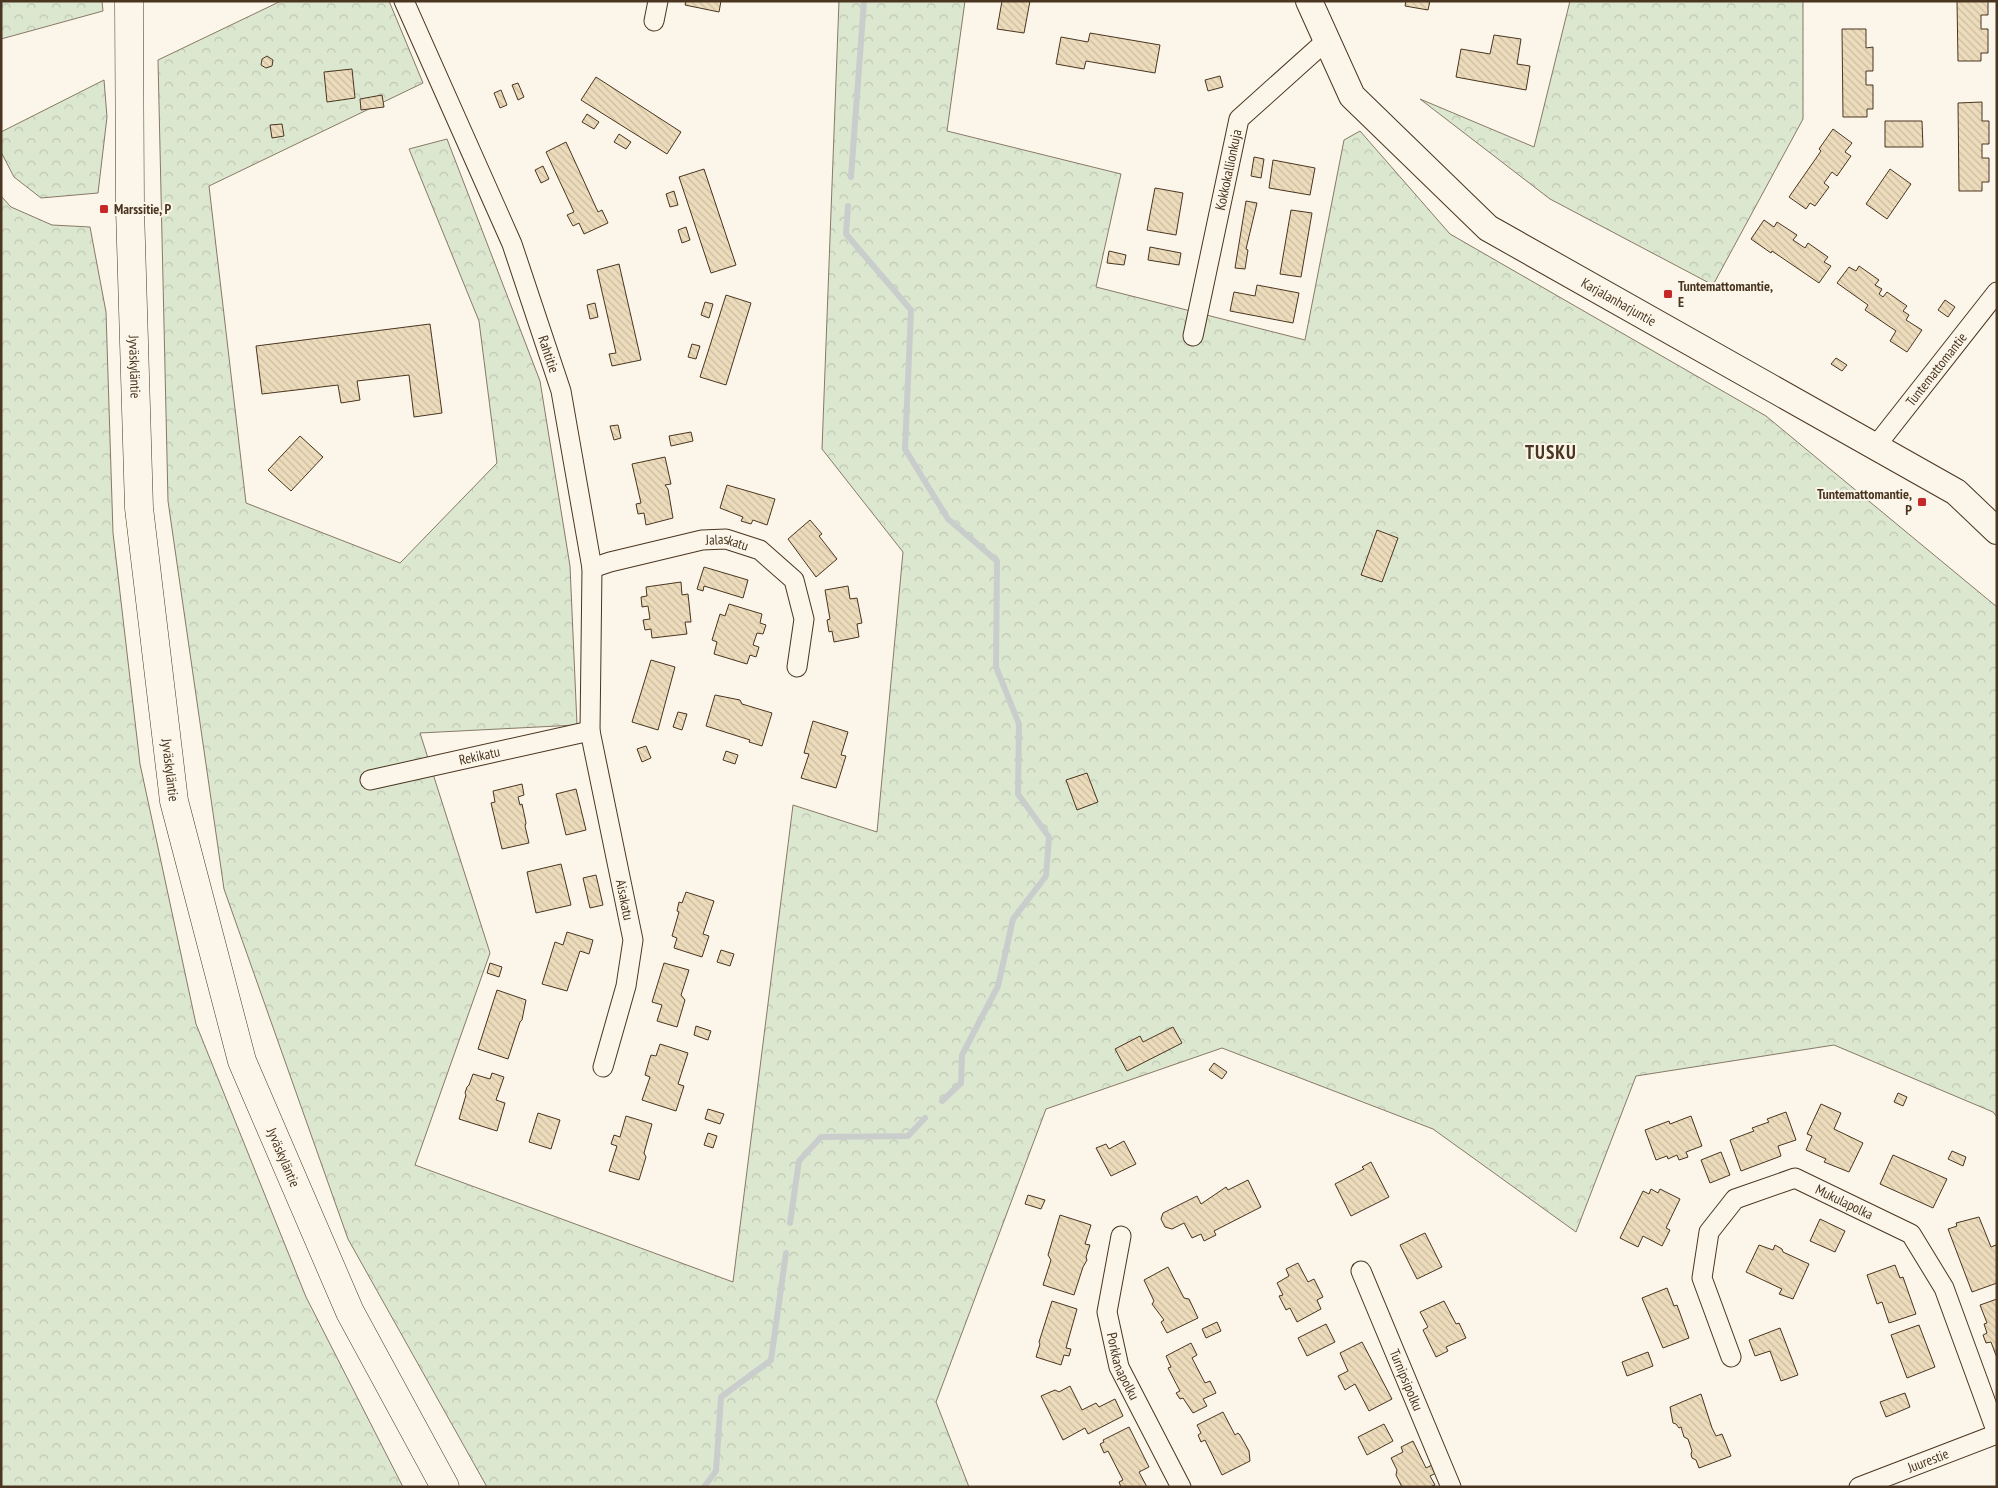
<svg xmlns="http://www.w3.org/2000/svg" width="1998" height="1488" viewBox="0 0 1998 1488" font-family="'PT Sans Narrow',sans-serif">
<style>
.forest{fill:url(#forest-crowns);stroke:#887966}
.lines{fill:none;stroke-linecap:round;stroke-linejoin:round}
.stream{stroke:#c9cecd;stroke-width:6}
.building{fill:url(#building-back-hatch);stroke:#4a3520}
.street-casing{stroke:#4a3520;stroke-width:21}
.secondary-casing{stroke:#4a3520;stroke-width:28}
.highway-casing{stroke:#4a3520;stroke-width:29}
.street{stroke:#fbf6e9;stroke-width:19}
.secondary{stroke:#fbf6e9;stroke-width:26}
.highway{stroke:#fbf6e9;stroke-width:28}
.poi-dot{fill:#c62828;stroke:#fbf6e9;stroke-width:2}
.labels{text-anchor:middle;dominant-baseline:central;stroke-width:4;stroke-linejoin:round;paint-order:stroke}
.street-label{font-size:14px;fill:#4a3520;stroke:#fbf6e9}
.poi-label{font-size:14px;font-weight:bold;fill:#4a3520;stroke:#fbf6e9;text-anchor:start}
.district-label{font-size:19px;font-weight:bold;letter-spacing:1px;fill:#4a3520;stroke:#fbf6e9}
</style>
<defs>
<pattern id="forest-crowns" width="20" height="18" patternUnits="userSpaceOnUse" patternTransform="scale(1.25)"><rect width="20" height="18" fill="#dce7d0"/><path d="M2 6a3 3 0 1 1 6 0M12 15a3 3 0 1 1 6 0" fill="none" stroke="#bec7b2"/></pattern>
<pattern id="building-back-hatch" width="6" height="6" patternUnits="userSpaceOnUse" patternTransform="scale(1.25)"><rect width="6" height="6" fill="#ecdcbc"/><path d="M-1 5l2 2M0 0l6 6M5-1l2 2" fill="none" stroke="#ccbda1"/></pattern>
</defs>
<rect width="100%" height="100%" fill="#fbf6e9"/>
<path class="forest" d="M1 1H102L103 11 1 39Z
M281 1H389L423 83 209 186 246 503 400 563 497 463 479 321 409 149 447 139 540 381 570 566 577 725 420 733 490 953 415 1165 733 1282 793 805 877 832 903 552 822 449 839 1H965L947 131 1121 174 1096 287 1305 340 1344 140 1360 131 1450 234 1766 416 1997 607V1117L1993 1112 1834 1045 1636 1076 1576 1232 1433 1129 1222 1048 1046 1109 936 1402 969 1487H487L348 1239 224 889 168 501 158 60Z
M1570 1H1803V119L1713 285 1550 199 1420 99 1534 147Z
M104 80 107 117 98 193 41 198 14 177 1 152V132Z
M1 196 11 207 52 225 90 227 106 312 113 533 140 764 196 1024 306 1297 403 1487H1Z"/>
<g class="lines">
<path class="stream" d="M851 177 864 1
M848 206 846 234 911 310 905 449 948 519 997 561 996 667 1019 724 1018 794 1049 837 1046 876 1013 919 998 986 962 1055 961 1083 942 1101
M790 1223 799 1161 821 1137 908 1136 925 1118
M704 1487 716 1471 721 1397 771 1360 786 1253"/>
</g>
<path class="building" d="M686 1H721L719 12 685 5Z
M1002 1H1030L1024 33 997 29Z
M1406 1H1430L1428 10 1405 6Z
M1957 1H1988V15H1981V29H1988V53H1981V61H1958Z
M1842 29H1866V48L1873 47V71H1866V85H1873V109H1867V117H1843Z
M1090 33 1160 45 1155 73 1086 61 1084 69 1056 64 1061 37 1088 42Z
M1494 35 1521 39 1517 64 1530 66 1526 90 1456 77 1461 49 1490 54Z
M267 56 273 60 272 66 266 68 261 65 262 59Z
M352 69 355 98 327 102 324 72Z
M1220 76 1223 87 1208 91 1205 80Z
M596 77 681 132 667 154 581 100Z
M518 83 524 97 518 100 512 85Z
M501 90 507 105 500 108 494 93Z
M382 95 384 107 361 110 360 99Z
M1982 102V121H1989V144H1982V158H1989V182H1982V191H1959L1958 103Z
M587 114 599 122 594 129 582 122Z
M1885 121H1922L1923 147H1885Z
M282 124 284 136 272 138 270 125Z
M1833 129 1852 143 1845 152 1851 156 1837 176 1832 172 1824 183 1829 187 1815 206 1810 203 1806 209 1789 197 1821 151 1819 149Z
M619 134 631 142 626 149 614 142Z
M566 142 598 212 602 210 608 223 584 234 579 223 573 226 567 215 574 212 546 152Z
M1254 157 1264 159 1261 178 1251 176Z
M1273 160 1315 168 1310 195 1269 188Z
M543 166 549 179 541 183 535 170Z
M704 169 736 265 711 273 679 177Z
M1890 169 1911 184 1887 219 1866 204Z
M1155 188 1183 193 1176 235 1147 230Z
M674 191 678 205 670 207 666 194Z
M1246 201 1257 203 1246 249 1248 250 1245 269 1235 268Z
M1291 210 1312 213 1301 277 1280 274Z
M1764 220 1774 227 1777 222 1797 235 1793 240 1805 248 1808 243 1828 257 1824 262 1831 266 1819 283 1772 251 1771 253 1751 239Z
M686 227 690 240 682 243 678 230Z
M1150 247 1181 253 1179 265 1148 260Z
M1109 251 1126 255 1124 265 1107 263Z
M619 264 641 360 612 366 609 354 616 353 597 270Z
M1859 266 1879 280 1875 285 1882 289 1879 294 1883 297 1887 292 1907 306 1903 311 1909 315 1906 320 1922 330 1907 352 1890 341 1896 331 1865 310 1868 305 1837 283 1849 267 1856 271Z
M1257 285 1299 293 1293 323 1230 311 1234 292 1255 296Z
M726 295 751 303 726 385 700 377Z
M1945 300 1955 307 1948 317 1938 310Z
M705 302 713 304 709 318 701 315Z
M595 303 598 317 590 319 587 305Z
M430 324 442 413 414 417 409 375 357 381 360 400 341 403 338 385 262 394 256 346Z
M692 344 700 346 696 359 688 357Z
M1836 358 1847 365 1842 371 1831 364Z
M618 425 621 438 614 440 610 426Z
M691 432 693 441 671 446 669 436Z
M300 436 323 457 291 491 268 470Z
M665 457 671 484 665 485 668 489 673 518 646 525 644 513 638 514 636 504 641 503 632 464Z
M727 485 775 499 767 525 753 520 751 524 741 521 743 517 720 508Z
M810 520 822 534 819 536 837 559 816 577 788 539Z
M1377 530 1398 538 1382 582 1361 575Z
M704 567 748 580 743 598 704 586 703 591 697 589Z
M681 582 682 595 688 594 691 622H685L687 634 652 638 651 629 645 630 643 620 650 619 648 606 642 607 641 597 647 596 646 587Z
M848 586 850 599 857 598 862 623 857 624 859 637 834 642 832 631 829 632 827 620 830 619 825 590Z
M729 604 762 614 760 623 766 625 763 634 757 633 753 645 759 647 756 657 750 655 747 664 714 654 717 642 712 640 720 614 725 616Z
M651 660 675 667 658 730 632 722Z
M715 695 740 700 742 704 772 713 762 746 749 742 750 740 706 726Z
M678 712 687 714 682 730 673 727Z
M813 721 848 732 841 755 846 756 836 788 801 778 809 754 804 753Z
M646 746 651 758 642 762 637 749Z
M726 751 738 755 735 764 723 760Z
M1087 773 1098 802 1077 810 1066 780Z
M522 784 524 795 518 797 520 805 522 804 525 818 526 823 525 826 529 843 502 849 491 803 495 802 493 791Z
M576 789 586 830 566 835 556 794Z
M561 864 571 905 536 913 527 872Z
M596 875 603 905 590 908 583 878Z
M686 892 714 901 703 934 709 936 702 957 674 948 677 938 672 936 679 912 677 911 679 902 682 903Z
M567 932 593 940 589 954 580 951 567 991 542 984 555 942 563 945Z
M721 950 734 954 730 966 717 962Z
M490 963 502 967 499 977 487 973Z
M664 963 689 970 681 995 685 1000 677 1027 657 1021 662 1005 652 1002Z
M497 990 526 1000 522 1020 520 1022 508 1059 478 1049Z
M696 1026 711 1031 708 1040 694 1035Z
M1173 1027 1182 1043 1127 1071 1115 1049 1140 1036 1143 1042Z
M660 1044 688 1053 678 1084 684 1086 676 1111 642 1100 650 1077 645 1075 649 1061 651 1055 656 1056Z
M1214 1063 1227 1072 1222 1079 1209 1070Z
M492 1073 504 1077 496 1100 505 1103 497 1131 459 1119 466 1095 465 1093 467 1087 469 1085 473 1074 490 1079Z
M1898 1093 1907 1097 1903 1106 1894 1102Z
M1821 1104 1841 1113 1834 1129 1863 1143 1849 1172 1824 1162 1826 1159 1806 1150 1812 1136 1807 1134Z
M708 1109 724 1114 720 1124 705 1119Z
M1786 1112 1796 1140 1778 1146 1781 1156 1741 1171 1730 1140 1754 1131 1752 1128 1769 1122 1767 1119Z
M538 1113 560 1120 551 1149 529 1142Z
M626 1116 652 1124 644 1153 646 1157 639 1180 609 1171 617 1146 611 1144 614 1135 620 1137Z
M1691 1116 1702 1146 1686 1152 1688 1157 1679 1160 1677 1155 1668 1159 1667 1156 1656 1160 1645 1130 1669 1121 1670 1124Z
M708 1133 717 1136 713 1148 704 1145Z
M1124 1141 1136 1164 1111 1176 1096 1148 1106 1144 1109 1149Z
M1952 1151 1966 1157 1963 1166 1948 1159Z
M1721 1152 1730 1175 1710 1183 1701 1160Z
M1893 1155 1947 1179 1933 1208 1880 1184Z
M1371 1162 1389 1197 1351 1216 1335 1184 1364 1169 1362 1167Z
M1248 1180 1261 1207 1214 1231 1216 1235 1204 1241 1201 1234 1192 1238 1184 1223 1172 1229 1165 1227 1161 1219 1163 1213 1197 1196 1201 1204 1226 1187 1228 1190Z
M1651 1189 1658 1193 1660 1189 1680 1199 1666 1228 1670 1230 1662 1246 1643 1236 1638 1247 1620 1238 1643 1191 1649 1194Z
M1028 1195 1045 1200 1041 1209 1025 1204Z
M1060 1215 1091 1225 1085 1244 1090 1245 1086 1257 1087 1260 1083 1267 1074 1295 1043 1285 1051 1260 1048 1255Z
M1979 1217 1991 1247 1996 1245 1997 1248V1283L1972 1292 1948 1229 1957 1226 1956 1223Z
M1820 1219 1845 1231 1835 1252 1810 1241Z
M1425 1233 1442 1267 1417 1279 1400 1245Z
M1759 1245 1773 1250 1775 1245 1782 1249 1783 1252 1809 1264 1793 1299 1779 1294 1782 1289 1746 1272Z
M1298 1263 1308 1282 1314 1279 1323 1297 1317 1300 1321 1309 1297 1322 1290 1308 1286 1310 1279 1296 1283 1295 1277 1283 1289 1276 1286 1269Z
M1895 1265 1900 1278 1903 1277 1916 1314 1889 1323 1882 1302 1877 1304 1867 1275Z
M1168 1267 1184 1298 1189 1299 1198 1318 1167 1333 1161 1322 1164 1320 1152 1304 1154 1301 1144 1280Z
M1667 1288 1674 1306 1677 1305 1689 1338 1663 1348 1642 1298Z
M1997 1299V1358L1991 1342 1986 1343 1983 1335 1987 1333 1984 1324 1987 1323 1980 1305Z
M1052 1301 1077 1309 1066 1348 1071 1349 1069 1356 1064 1355 1061 1365 1036 1357 1040 1344 1039 1342Z
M1444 1301 1456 1324 1459 1323 1466 1338 1446 1347 1448 1351 1436 1357 1423 1330 1428 1327 1420 1312Z
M1217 1322 1221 1331 1206 1338 1202 1329Z
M1326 1324 1335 1342 1307 1356 1298 1338Z
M1919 1325 1935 1367 1907 1378 1891 1335Z
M1780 1328 1798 1375 1781 1381 1770 1351 1755 1356 1749 1340Z
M1362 1342 1392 1399 1369 1411 1355 1384 1345 1390 1338 1376 1348 1371 1340 1353Z
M1191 1343 1197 1355 1192 1358 1205 1383 1210 1381 1216 1393 1203 1399 1207 1406 1193 1413 1183 1398 1180 1399 1176 1393 1180 1391 1168 1368 1171 1367 1166 1356Z
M1648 1352 1653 1366 1627 1376 1622 1362Z
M1070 1386 1082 1410 1096 1403 1099 1407 1115 1399 1123 1416 1088 1434 1085 1428 1063 1440 1041 1396 1055 1390 1059 1392Z
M1905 1393 1910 1407 1886 1417 1880 1402Z
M1701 1394 1712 1428 1716 1436 1722 1434 1731 1456 1699 1468 1696 1460 1692 1458 1691 1454 1692 1451 1688 1439 1684 1437 1681 1427 1679 1428 1676 1424 1673 1423 1670 1407Z
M1223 1412 1235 1435 1238 1433 1240 1435 1249 1451 1250 1461 1222 1475 1205 1440 1201 1442 1198 1435 1201 1433 1197 1425Z
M1384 1424 1393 1441 1367 1455 1358 1437Z
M1129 1427 1149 1467 1139 1472 1147 1487H1121L1119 1482 1123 1480 1108 1451 1104 1453 1100 1444 1104 1442 1103 1440Z
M1413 1441 1426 1468 1432 1465 1436 1473 1430 1476 1435 1485 1430 1487H1402L1396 1475 1397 1470 1391 1458 1403 1452 1401 1447Z"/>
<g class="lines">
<defs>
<g id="street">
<path id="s1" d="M404 1 512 244 561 391 592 568 590 731 633 940 626 986 603 1067"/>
<path d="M654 21 658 1"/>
<path id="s2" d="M1193 336 1239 119 1327 40"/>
<path id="s3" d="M1875 447 1997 292"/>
<path id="s4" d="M592 568 610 562 702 540 726 539 760 550 794 580 804 619 797 667"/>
<path id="s5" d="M370 780 590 731"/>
<path id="s6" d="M1121 1236 1107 1312 1119 1367 1181 1487"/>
<path id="s7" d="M1361 1271 1451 1487"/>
<path id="s8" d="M1731 1357 1702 1278 1709 1232 1735 1199 1795 1178 1911 1234 1944 1288 1997 1433"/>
<path id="s9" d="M1859 1487 1997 1434"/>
</g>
<g id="secondary">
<path id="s10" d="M1309 1 1352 96 1488 228 1956 492 1997 531"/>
</g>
<g id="highway">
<path id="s11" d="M129 1 130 209 139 508 174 801 242 1061 350 1312 445 1487"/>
</g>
</defs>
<use href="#street" class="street-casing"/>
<use href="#secondary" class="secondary-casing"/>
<use href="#highway" class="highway-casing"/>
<use href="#street" class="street"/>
<use href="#secondary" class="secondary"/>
<use href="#highway" class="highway"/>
</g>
<g class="poi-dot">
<rect x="99" y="204" width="10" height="10" rx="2.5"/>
<rect x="1663" y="289" width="10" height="10" rx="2.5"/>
<rect x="1917" y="497" width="10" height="10" rx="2.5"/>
</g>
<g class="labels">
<g class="street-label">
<text stroke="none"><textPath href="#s2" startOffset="170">Kokkokallionkuja</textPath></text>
<text stroke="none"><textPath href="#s10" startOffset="444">Karjalanharjuntie</textPath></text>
<text stroke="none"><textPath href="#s1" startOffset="382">Rahtitie</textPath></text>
<text stroke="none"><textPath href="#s11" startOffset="366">Jyväskyläntie</textPath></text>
<text stroke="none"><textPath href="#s3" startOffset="99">Tuntemattomantie</textPath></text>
<text stroke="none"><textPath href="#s4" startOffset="139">Jalaskatu</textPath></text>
<text stroke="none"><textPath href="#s5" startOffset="112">Rekikatu</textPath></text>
<text stroke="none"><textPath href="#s11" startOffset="771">Jyväskyläntie</textPath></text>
<text stroke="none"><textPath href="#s1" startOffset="936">Aisakatu</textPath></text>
<text stroke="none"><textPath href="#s11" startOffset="1176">Jyväskyläntie</textPath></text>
<text stroke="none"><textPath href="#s8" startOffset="291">Mukulapolka</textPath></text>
<text stroke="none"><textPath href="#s6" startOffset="134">Porkkanapolku</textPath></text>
<text stroke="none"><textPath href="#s7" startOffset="118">Turnipsipolku</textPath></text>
<text stroke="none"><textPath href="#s9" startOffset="74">Juurestie</textPath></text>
</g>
<g class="poi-label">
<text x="114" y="209">Marssitie, P</text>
<text x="1678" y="286">Tuntemattomantie,<tspan x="1678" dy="16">E</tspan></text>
<text x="1912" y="494" text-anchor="end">Tuntemattomantie,<tspan x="1912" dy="16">P</tspan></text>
</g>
<g class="district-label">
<text x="1551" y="452">TUSKU</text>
</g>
</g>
<rect width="1998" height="1488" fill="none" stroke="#4a3520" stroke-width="5"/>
</svg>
